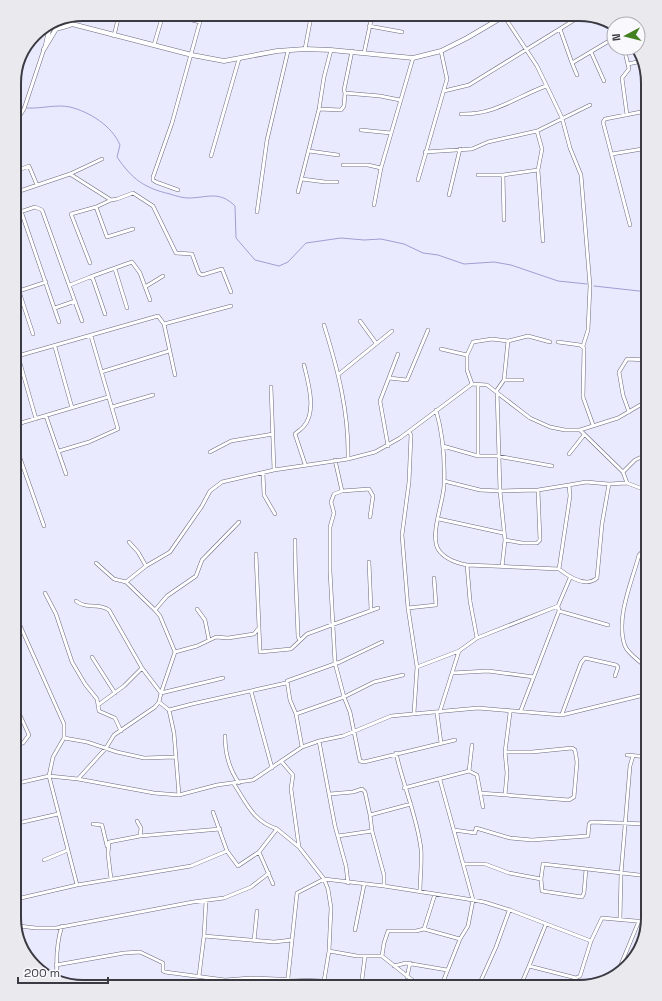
<svg xmlns="http://www.w3.org/2000/svg" width="662" height="1001" viewBox="0 0 662 1001" font-family="'Space Grotesk',sans-serif">
<style>
.lines{fill:none;stroke-linecap:round;stroke-linejoin:round}
.stream{stroke:#a09ed2;stroke-width:1}
.street-casing{stroke:#6a697c;stroke-width:4}
.secondary-casing{stroke:#6a697c;stroke-width:5}
.street{stroke:#fff;stroke-width:3}
.secondary{stroke:#fff;stroke-width:4}
.rim{fill:none;stroke:#3b3a43;stroke-width:2}
</style>
<rect width="100%" height="100%" fill="#eaeaff"/>
<g class="lines">
<path class="stream" d="M14 106 23 107
M27 108C41 109 56 104 70 107 90 112 112 126 120 145L117 157C132 179 144 188 170 194 176 196 183 198 188 198 207 198 219 190 235 206L236 238 255 260 279 266 288 262 306 243 341 238 364 240 381 239 404 244 423 253 438 255 464 264 494 262 511 265 558 281 587 284
M594 286 648 292"/>
<defs>
<path id="street" d="M504 16 537 66 553 99 562 118 570 148 581 175 590 286 588 330 583 346
M184 18 200 22
M247 18 248 17
M369 26 402 32
M560 29 572 63 614 38
M114 36 118 19
M154 45 162 18
M624 48 629 69 622 78 627 115
M305 49 311 17
M352 51 344 90 345 93 380 96 400 100
M591 52 604 81
M364 53 372 16
M572 63 577 75
M628 64 642 61
M444 91 469 85 584 14
M319 109 341 110 344 106 345 93
M461 114C495 115 516 97 546 86
M14 125 24 109 44 49
M361 130 391 133
M537 131 542 149 538 170 543 241
M309 151 338 155
M425 152 472 149 488 142 537 131 590 105
M612 154 648 148
M211 156 239 59
M343 165H368L381 168
M14 172 29 166 37 185
M70 174 111 200 117 199 133 193 153 206 176 253 192 254 199 273 202 275 222 269 231 292
M478 175H503L538 170
M503 175 504 220
M302 179 325 182H337
M418 180 447 79 441 51
M178 190 156 182 153 180V177L172 123 201 18
M298 192 319 109 324 77 331 50
M14 193 70 174 102 159
M449 195 460 149
M374 205 381 168 413 58
M96 207 107 237 133 229
M21 211 59 322
M257 212 267 140 288 51
M14 214 35 207 42 210 82 321
M630 225 603 122 605 119 646 111
M90 263 71 214 96 207 111 200
M115 269 127 308
M14 276 33 334
M90 277 132 262 140 273 150 300
M70 285 90 277 93 279 105 314
M145 287 163 276
M19 291 46 282
M55 308 75 301
M360 321 376 343
M164 324 231 306
M324 325C338 370 349 412 348 459
M558 342 580 345 584 348 583 397 593 425
M55 347 72 408
M441 349 467 355V370L472 384
M467 355 473 342 492 339 508 341
M18 356 36 419
M14 357 158 316 164 324 175 375
M304 365C308 382 317 411 304 426 302 429 298 431 295 434L305 464
M101 372 169 351
M339 374 392 331
M389 378 407 380 428 330
M504 380 508 341 528 336 550 342
M522 380H504L497 390 500 491 538 490 569 485 570 496 559 569
M271 387 274 470
M642 404 648 410
M112 407 153 395
M436 410C443 434 445 461 444 486 443 503 430 534 438 549 444 559 457 563 467 565
M629 412 623 395 619 372 627 359 648 360
M46 416 66 474
M14 425 108 397
M580 430 623 472 627 483
M409 432 411 435 409 482 402 535 408 608 417 667 414 713
M14 441 44 526
M388 446 380 401 398 354
M443 446 478 456H497L552 466
M59 451 89 442 118 429 91 336
M210 452 231 441 273 434
M569 454 584 435
M478 456V384
M335 460 342 491 369 489 373 496 370 517
M14 462 20 461
M623 472 635 460 648 454
M263 473 264 495 275 514
M444 481 480 490 500 491 505 540
M569 485 586 482 609 484
M342 491 334 494 331 502 334 513 330 527V571L335 663 344 697 350 712 360 761 364 762 455 740
M439 519 503 533
M295 540C295 573 297 604 298 637L300 640
M129 542 138 552 146 566
M256 554 260 652 291 649 307 634 378 608
M369 562 371 610
M502 567 505 540 522 543H537L540 540 538 490
M126 582 146 566 170 552 202 506 210 491 222 482 274 470 348 459 375 452 400 438 472 384 487 385 530 418 550 427 565 430H580L618 418 642 404 648 398
M45 593 56 614 72 662 85 684 97 699 99 711 115 718 121 731
M76 601C87 610 98 602 109 610L142 668 161 693 223 678
M408 608 436 605 434 578
M197 609 205 620 209 640
M155 610 167 596 196 576 202 560 239 522
M559 611 608 625
M14 612 64 724V738L53 757 49 776 77 885
M477 638 470 601 467 565 559 569C568 576 586 588 597 578L602 524 609 484 627 483 648 491
M175 652 197 646 216 637 228 638 254 634 258 629
M92 657 115 693
M646 666 648 657
M417 667 459 651 477 638 558 606
M647 668C640 661 628 654 625 646 615 618 632 582 639 555L641 553 648 555
M452 673 488 671 534 677
M251 691 272 768
M159 702 169 710 174 733 179 795
M98 705 124 686 142 668
M169 710 192 704 286 683
M521 710 559 611 558 606 570 578
M296 714 344 697 374 682 403 675
M562 714 581 663 585 658 616 665 618 667 615 676
M225 736C225 753 229 769 239 783
M64 738 87 742 117 752 144 758 175 757
M319 741 335 826 346 866 348 883
M441 743 437 713 440 711 459 651
M14 747 23 743 29 735 14 702
M302 747 296 714 290 700 287 681 340 662 382 642
M396 753C403 785 417 816 421 849 422 863 420 878 420 892
M627 755 648 757
M281 761 293 775 291 789 299 847
M469 771 472 745
M78 779 106 748 114 735 155 707 159 702 161 693 175 652 160 616 155 610 126 582 114 579 96 563
M440 780 473 900 468 926 460 939 441 987
M14 784 49 776 78 779 154 793 179 795 217 785 253 780 302 747 319 741 343 736 391 716 478 708 562 715 648 694
M404 788 469 771 477 775 483 807
M480 793 569 800 574 797 577 762 575 750 572 748 532 752H505
M330 794 353 792 362 789 365 792 370 815
M505 795 507 773 505 752 510 713 508 710
M213 812 227 851 238 866 259 852 277 829C253 821 247 804 234 784
M137 821 141 828 140 836
M14 824 58 814
M93 824 102 825 107 846
M277 829 299 847 324 879 328 889 331 908 329 951 323 987
M454 830 475 833 476 828 510 838 532 840 588 836 589 824 591 822 648 824
M338 836 372 831
M259 852 273 884
M14 859 20 872 19 936
M44 860 68 850
M464 864H485L509 873 541 879
M586 869 584 893 582 897 542 891 541 879 543 864C578 868 613 872 648 876
M111 879 108 854 109 842 140 836 220 829
M384 886V875L372 831 370 815 411 804
M21 898 77 885 191 866 227 851
M620 919 621 874 630 766 633 756
M546 924 529 966 576 978 580 976 591 941 602 918 647 922
M19 926 36 928H56L193 902 224 898 251 887 269 873
M424 929 460 939
M355 930 364 885
M204 936 274 942 292 940
M254 941 257 911
M329 951 357 956H382L421 987
M382 956 384 943 388 931H416L424 929 435 894
M56 965 124 953 140 952 163 963V971L165 972 225 980 251 978 323 981
M394 966 406 963 447 970
M617 974 639 921
M199 976 204 936 206 901
M407 977 410 963
M57 980C56 962 56 943 62 926
M250 987 251 978
M287 987 297 893 324 879 384 886 461 898 484 902 510 910 591 941
M361 987 365 956
M478 987 496 947 509 911
M520 987 529 966"/>
<path id="secondary" d="M56 22 72 24 192 55 224 61 277 51 305 49 331 50 413 58 441 51 467 38 506 15
M46 44 50 26 49 25
M44 49 56 29 70 25"/>
</defs>
<use href="#street" class="street-casing"/>
<use href="#secondary" class="secondary-casing"/>
<use href="#street" class="street"/>
<use href="#secondary" class="secondary"/>
</g>
<path d="M0 0H662V1001H0ZM83 21H579A62 62 0 0 1 641 83V918A62 62 0 0 1 579 980H83A62 62 0 0 1 21 918V83A62 62 0 0 1 83 21Z" fill="#eaeaee" fill-rule="evenodd"/>
<path class="rim" d="M83 21H579A62 62 0 0 1 641 83V918A62 62 0 0 1 579 980H83A62 62 0 0 1 21 918V83A62 62 0 0 1 83 21Z"/>
<g transform="translate(626 36) rotate(263)"><circle r="19" fill="#f9f9fd" stroke="#adadb3"/>
<path d="M0-3L7 15L0 10L-7 15Z" fill="#438120"/>
<text y="-6" font-size="11" font-weight="bold" text-anchor="middle" fill="#3b3a43">N</text>
</g>
<path d="M18 977v6h90v-6" fill="none" stroke="#3b3a43" stroke-width="2"/>
<text x="24" y="977" font-size="12" fill="#3b3a43" stroke="#f9f9fd" stroke-width="3" paint-order="stroke">200 m</text>
</svg>
